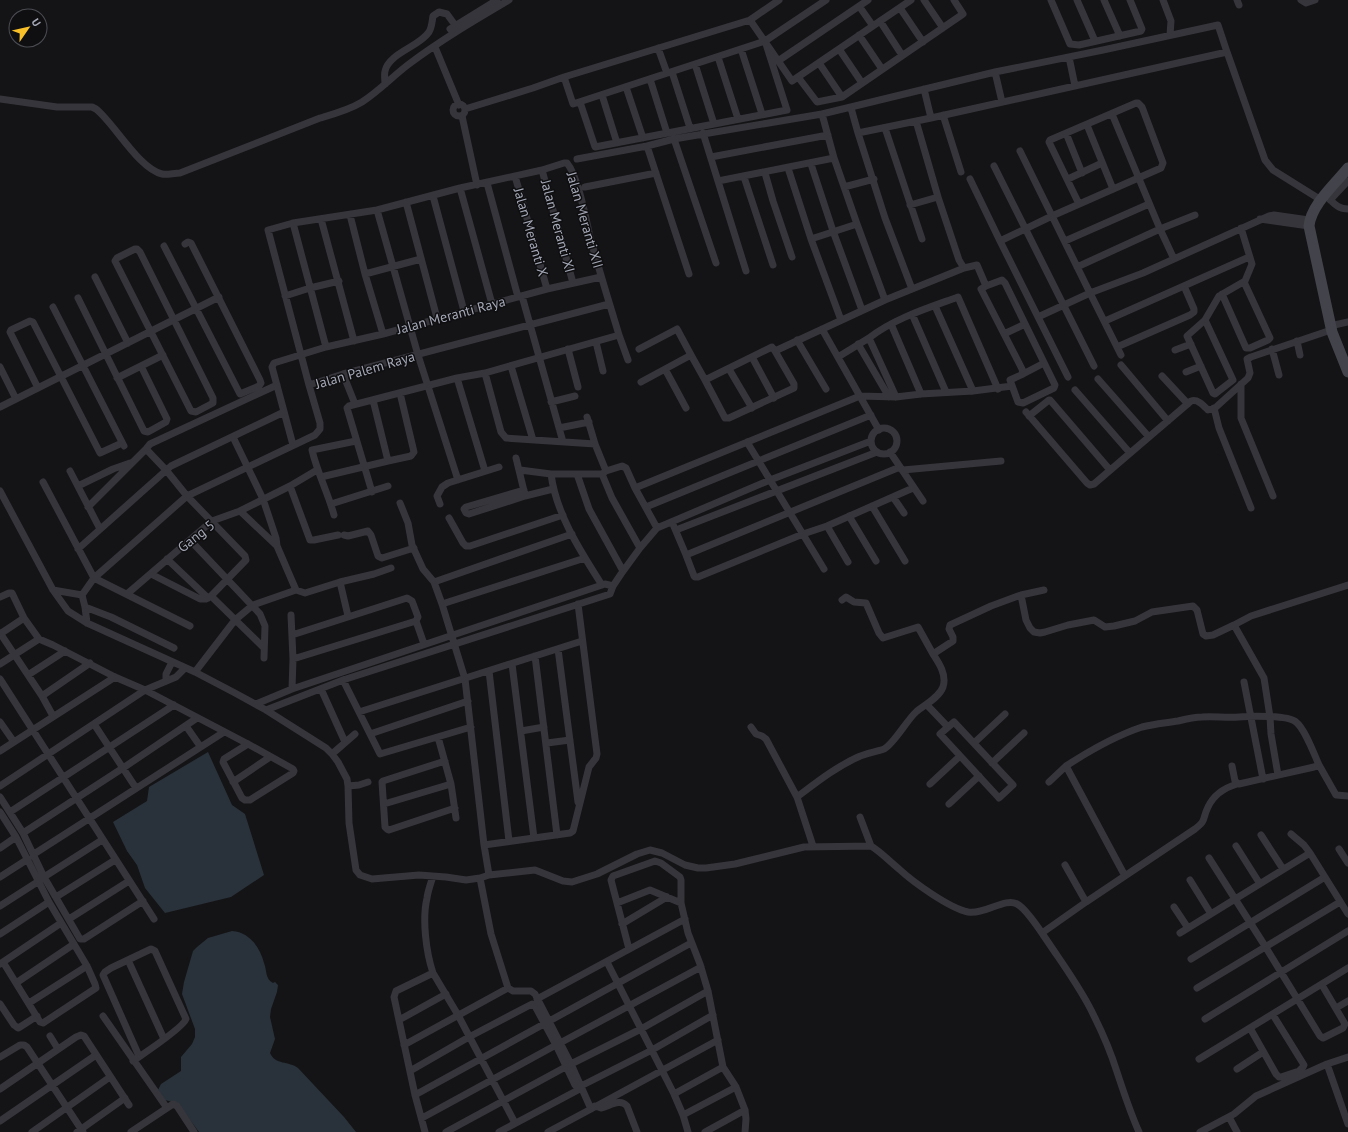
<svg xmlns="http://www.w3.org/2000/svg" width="1348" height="1132" viewBox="0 0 1348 1132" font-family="'PT Sans',sans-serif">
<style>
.water{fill:#29323a}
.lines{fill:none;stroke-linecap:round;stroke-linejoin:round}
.street{stroke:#35353b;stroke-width:7}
.secondary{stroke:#43444b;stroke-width:11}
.labels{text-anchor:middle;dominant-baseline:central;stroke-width:3;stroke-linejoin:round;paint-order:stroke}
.street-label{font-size:14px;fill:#a5a9b7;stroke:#0f0f11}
</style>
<rect width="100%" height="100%" fill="#141416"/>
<path class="water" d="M208 752 232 805 245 814 264 875 231 897 165 913 145 888 137 865 127 851 113 822 147 801 149 787Z
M232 931C249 932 260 947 264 963 267 970 265 979 273 983L275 982 278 985 277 992 271 1009 270 1017 275 1039 270 1053C275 1065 289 1061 298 1068L344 1117 356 1132H199L187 1116 172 1102 165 1100 158 1090 161 1084 181 1071V1057L192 1044 195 1037V1029L182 994 184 982 193 951 197 947 208 938Z"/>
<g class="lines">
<path class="street" d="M924 0 943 28
M1051 0 1070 44 1079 45 1141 31 1142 29 1130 0
M1077 0 1095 41
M1104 0 1120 36
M1163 0 1171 21 1170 35
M1237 0 1239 5
M1301 0 1306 3 1315 0
M859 6 873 26
M900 8 923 42
M750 20 792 81 911 0
M880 21 900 52
M450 29 497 0
M859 35 882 69
M435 47 459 105
M658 48 667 73
M741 49 762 114
M839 49 862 83
M718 57 738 119
M1069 57 1075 86
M778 61 868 0
M819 63 842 97
M695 64 714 124
M672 72 690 128
M995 72 1002 102
M564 77 573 104 765 41 826 0
M798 77 817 102 842 97 963 14 954 0
M650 79 667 133
M385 84C385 80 384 75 385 71 389 53 419 47 429 32 432 27 432 21 433 16L439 12 447 14 455 25
M626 87 643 138
M924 89 931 118
M602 95 617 143
M0 99 57 107H92L96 109C114 123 139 169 162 174 167 175 174 173 180 173L320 118C334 114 349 110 362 102 379 91 393 76 409 64 441 40 475 20 509 0
M580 102 595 147 787 110 765 41
M453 110a6 6 0 1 1 12 0a6 6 0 1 1-12 0Z
M851 108 858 133 885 218 912 289
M465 109 533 88 564 77 750 20 779 0
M1112 114 1160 229 1174 259
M943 115 961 172
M462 116 477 185
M1087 125 1113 189
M885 128 922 239
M703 133 746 271
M858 133 931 118 1227 52 1265 160 1273 170 1321 200
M1066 133 1082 173
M674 139 716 263
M647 146 689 274
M1020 151 1090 293 1143 273 1269 216 1274 215 1309 220
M711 157 828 135
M577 159 647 146 674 139 822 114
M811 164 833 231 862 310
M994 166 1094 366
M788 168 811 239 841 320
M542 170 573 283
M765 173 773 201 792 257
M515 176 547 289
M744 177 773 265
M970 179 1000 241
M1068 179 1102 163
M718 181 834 158
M487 183 518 297
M585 187 656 173
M844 187 874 179
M460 188 492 304
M1325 195C1333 202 1337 209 1348 209
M433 196 464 311
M1330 200 1348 181
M406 202 437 318
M910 205 938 197
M377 210 418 355 458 480
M350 215 365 274 383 334
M321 219 354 341
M1260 219 1309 226
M293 223 326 347
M811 239 857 224
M1065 241 1149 204
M164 246 240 394 259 386 261 383 260 380 191 243 188 242 185 244
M135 249H137L140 252 213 398V403L196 412 191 411 115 261 117 258Z
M1077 267 1160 229 1195 215
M964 268 977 265 986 286 981 289 1022 369 1023 374 1010 380 1018 402 1023 403 1054 388 1055 385 1005 283 1002 280 986 286
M365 274 421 259
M95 277 128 343
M1222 294 1246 348H1250L1268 340 1270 338 1244 282
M285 296 310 288 339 281
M522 296 563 442
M78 298 144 431 148 432 166 422 167 419 141 366
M885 300 857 224 834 158 822 114 995 72 1103 50 1218 25 1227 52
M935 306 973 391
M53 307 124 446
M912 314 946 392
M1038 317 1090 293 1121 355
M1205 320 1233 380 1215 394 1213 393 1187 336 1205 320 1219 296 1245 281 1252 264 1241 228
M1105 321 1249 257
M891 324 921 394
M1330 326 1348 322
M822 329 879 430
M1004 334 1025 324
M797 340 826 389
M1297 341 1300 355
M596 342 603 371
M858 344 889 397
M1117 347 1190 315 1194 312V309L1184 286
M568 349 578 387
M639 349 677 329 691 355
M1272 349 1279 375
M1175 350 1191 344
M775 351 772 347 705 380 725 418H729L794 388V384L775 351 885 300 964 268 959 260 938 197 916 121
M752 357 774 398
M838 357 869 338
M1121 365 1168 421
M511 366 533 440
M0 367 16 399
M665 369 686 408
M729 369 752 408
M1186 372 1201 366
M485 373 501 432 506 438 595 444
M343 374 355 404
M1023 374 1044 363
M1162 376 1188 404
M1068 377 1000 241 1052 216 1161 168 1163 163 1142 107 1138 103H1136L1050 140 1049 142 1079 204
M117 378 163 355
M457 378 485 471
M1098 379 1149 437
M641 382 691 355 705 380
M1241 384V418L1273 496
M309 385 268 230 293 223 377 210 460 188 542 170 564 163H567C578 176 586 219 590 237 599 270 609 302 619 335
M38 388 10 332 11 330 30 321 33 322 100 453 122 443
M1075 390 1130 453
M896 397 869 338C895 318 928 308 958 297L998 389
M551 402 575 396
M0 407 219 297
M1214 408 1219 428 1251 508
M1026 412 1087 483 1090 485 1094 484 1191 401C1198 399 1203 405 1208 410L1215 408 1248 378 1250 373 1247 359 1251 357 1331 330
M1029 416 1049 400H1050L1110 470
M587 417 595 444 606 471
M559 428 589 422
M871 441a13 13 0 1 1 26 0a13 13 0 1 1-26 0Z
M233 437 263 499 276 538 277 546 240 511
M747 442 824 569
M293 445 272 367 274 363 326 347 383 334 547 289 601 277
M146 449 166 470 187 496 245 556 246 560 211 596 206 599H200L151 574
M890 452 923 501
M516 458 525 495
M388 461 411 456 414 452 400 393
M520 470 551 474H602L606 471 622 466 626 468 635 488 657 528
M903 470 1001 461
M70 471 100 529
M551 474C556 514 581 552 602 585
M577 474 589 509 623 571
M602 474 612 498 640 548
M321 477 388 461 373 400
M43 482 94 578 190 626
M78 486 113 469 130 463
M290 486 310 540H314L338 535
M635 488 860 396 896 397 921 394 973 391 1012 386
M524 490 466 507 464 509 466 513 469 514 525 496 553 489
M0 491 53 590 68 611 87 623 195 672 235 693 266 710 326 748 332 754 338 762 347 779 348 786 349 823 356 870 360 875 372 879 419 875 446 877 466 880 480 878 489 875 535 870 563 881 572 882 597 874 637 854 650 850 662 853 685 865 698 868H706L735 864 804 847 871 846C881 852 889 861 899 869 913 882 949 908 968 912 984 915 1006 897 1017 904 1027 909 1041 932 1048 942 1064 966 1082 990 1094 1016 1103 1034 1111 1053 1117 1072 1124 1093 1130 1112 1139 1132
M372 492 347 408 349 406 457 378 485 373 619 335 628 360
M893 497 904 513
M400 503 408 523 412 545 423 569 434 582
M331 504 388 486
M440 504 437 496 442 487 448 483 499 467
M872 506 905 561
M88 507 146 449 150 444 277 385
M646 507 871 415
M334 515C328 493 317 472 312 450L356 441
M849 516 876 561
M449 518 463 543 466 546H470L563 515
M672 522 686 555 694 576 695 577H698L803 534 827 526 913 488
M827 526 848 562
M676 530 877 452
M344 535 348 536 368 531 371 535 378 556 382 558 414 548
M190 540 260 614 265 626 264 658
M277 546 296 590
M78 549 171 466 284 412
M686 555 900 467
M167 559 208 598
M340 582 374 574 391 568
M53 590 82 595 85 607 87 623
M127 594 212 521 240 511 290 486 317 470
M82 595 94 578 187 496 315 435 320 429V423L309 385 343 374 609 304
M1021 595 1044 590
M211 596 263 647
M0 597 9 593H12L24 618 39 639 53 645 115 677 145 690 248 744 293 769 294 771 293 773 250 800H245L242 798 223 762 224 759 248 744
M842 600 846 597 854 602 866 603 879 633 883 638 918 627 933 654
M442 604 585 558
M85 607 111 617 174 648
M291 615 293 659 292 689
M416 621 424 644
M1234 625 1251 616 1348 585
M0 633 42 696 53 716
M0 634 24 618
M292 635 407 598 412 601 418 617 416 621 293 659
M558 649 578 802
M535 656 557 835
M0 664 39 639
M512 664 534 838
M489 671 509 841
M195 672 235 620 253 605 296 590 305 593 340 582 348 616
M28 675 65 651
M0 679 154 919
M343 680 380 754 471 727
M166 681V674L172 662
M1244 682 1263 779
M321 689 345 742
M42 696 90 663
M256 704 292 689 602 585 605 584 613 586
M927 705 948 727
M266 710 343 680 610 594 613 586 621 574 640 548 657 528 770 480 871 441
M359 712 582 641
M0 722 14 742
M954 722 1013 785 999 798 940 734Z
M94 724 136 788
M186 726 200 746
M751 727 756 734 762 736 766 739 797 797 813 846
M521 731 544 727
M370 734 468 701
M438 737 451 784 456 818
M547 743 570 740
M974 743 1005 714
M0 751 115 677
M332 754 355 734
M445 761 383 781 382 782 385 827 387 829 389 830 455 808
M992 763 1024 733
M1232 766 1235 781 1239 784 1314 767 1319 765 1336 795 1348 796
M233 782 270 757
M1049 782 1066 766
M930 784 960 756
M0 786 145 690 176 677 185 668
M348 786 359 785 368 782
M0 797 23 833 44 877 80 939H84L143 901
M797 797C817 782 836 767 858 757 866 753 876 752 884 749 893 745 907 720 916 712 924 705 939 698 943 687 947 675 939 663 933 654L953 641V637L949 629 950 625 991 606 1021 595 1026 620 1030 628 1034 632 1040 633 1045 632 1068 625 1094 620 1105 627 1114 626 1135 621 1152 612 1193 606 1197 610 1203 634 1206 636 1213 635 1234 625 1264 678 1270 717 1271 734 1278 775
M384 804 451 784
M949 804 979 776
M0 812 16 837 49 902 87 966 95 984 96 988 43 1023 40 1022 3 962
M10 812 174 705
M860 817 871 846
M23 833 123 768 197 718
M1291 834 1304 845 1310 853
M1261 835 1283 869
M484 845 570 833 573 831 589 767 596 758 597 754 578 604
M1236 846 1260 884
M0 848 16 837
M1339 849 1348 863
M34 854 224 732
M1209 858 1265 946 1320 1036 1323 1038 1343 1028 1345 1024 1322 985
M1065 865 1086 902
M489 875 484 845 465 679 442 604 434 582 572 534
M1125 876 1066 766C1089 751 1115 736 1142 727 1154 724 1166 723 1178 721 1186 719 1194 717 1202 717 1214 716 1226 718 1239 717 1250 716 1288 715 1296 722 1305 729 1314 754 1319 765
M0 877 28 859
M44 877 102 840
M480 878 491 934 508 988
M1190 880 1211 914
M56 897 115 860
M617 903 650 890 681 903
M0 906 39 881
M1174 907 1188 928
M69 919 129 881
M622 924 667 897
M1042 933 1086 902 1195 829C1207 820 1202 819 1208 807 1214 794 1224 788 1237 784
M1180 933 1310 853 1348 914
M0 934 49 902
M629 949 611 880 613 876 655 861 661 863 680 877 681 880V903L688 933 700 964 708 991 723 1067 736 1087 745 1110 746 1119 745 1132
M1191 959 1325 877
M128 960 164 1039
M607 962 674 1094 683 1115 688 1132
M0 964 61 923
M433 973C426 952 422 919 427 898 428 890 431 883 433 876
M16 983 74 944
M1197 988 1340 902
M537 999 685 919
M29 1003 87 966
M0 1004 14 1025 18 1028 20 1027 37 1016
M1336 1008 1348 1001
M103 1016 167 1108 131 1132
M1205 1019 1348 931
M399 1020 446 994
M1250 1028 1276 1074 1279 1077H1281L1299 1071 1303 1067 1304 1065 1273 1015
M50 1036 58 1049
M560 1043 701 967
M404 1045 508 988 513 991H531L535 994 571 1064 591 1109 718 1040
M0 1057 20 1045H24L27 1047 83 1132
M1199 1059 1348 968
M133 1061C143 1054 183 1028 186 1019L155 951 151 949 111 968 105 972 103 975 139 1056
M1327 1064 1348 1124
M1237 1069 1263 1052
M410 1071 469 1037 532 1004 535 1006 556 1045 575 1085
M581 1086 652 1050 713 1015
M0 1089 76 1037 81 1035 84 1036 129 1105
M674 1094 723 1067
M415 1095 691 943
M595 1106 601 1108C610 1106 620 1098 627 1106L637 1132
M167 1108 173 1104 177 1106 194 1132
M683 1115 736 1087
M1229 1117 1237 1132
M422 1118 556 1045
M0 1121 96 1055
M32 1132 110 1077
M77 1132 125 1098
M425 1132 415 1095 394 997 396 991 433 973 458 1015 515 1123
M446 1132 571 1064 641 1029 708 991
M499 1132 578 1090
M548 1132 591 1109
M705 1132 745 1110
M1200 1132 1234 1114 1256 1096 1327 1064 1348 1057"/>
<path class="secondary" d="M1348 168C1335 184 1311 205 1309 226L1332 332 1348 372"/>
</g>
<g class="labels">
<g class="street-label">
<text transform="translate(585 220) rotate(74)">Jalan Meranti XII</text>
<text transform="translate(558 226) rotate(75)">Jalan Meranti XI</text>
<text transform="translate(531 232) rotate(74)">Jalan Meranti X</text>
<text transform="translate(451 315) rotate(-15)">Jalan Meranti Raya</text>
<text transform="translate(365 370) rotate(-16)">Jalan Palem Raya</text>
<text transform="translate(196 536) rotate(-38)">Gang 5</text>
</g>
</g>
<g transform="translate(28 28) rotate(56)"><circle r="19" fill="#0f0f11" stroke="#4b4d53"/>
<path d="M0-3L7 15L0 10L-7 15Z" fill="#f9c029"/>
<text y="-6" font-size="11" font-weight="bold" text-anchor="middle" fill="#a5a9b7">U</text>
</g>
</svg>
